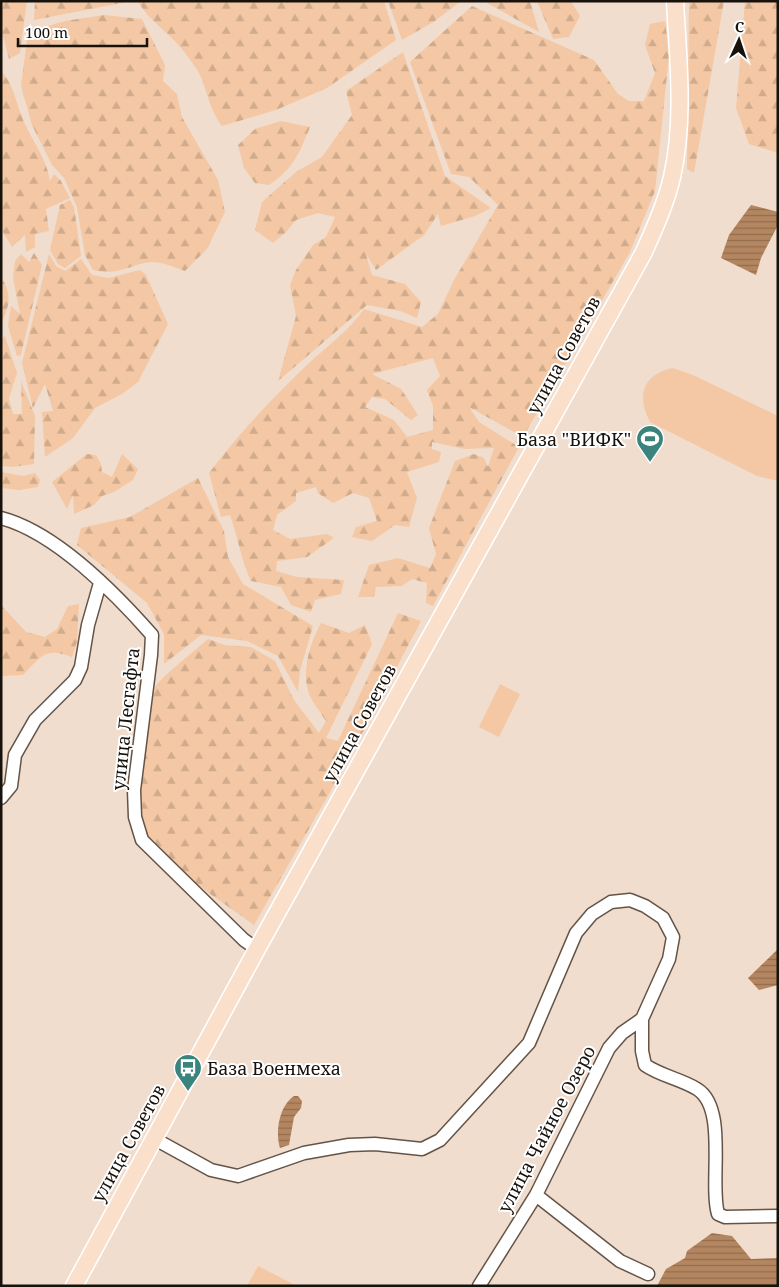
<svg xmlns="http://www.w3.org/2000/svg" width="779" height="1287" viewBox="0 0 779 1287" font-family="'Noto Serif',serif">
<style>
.forest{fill:url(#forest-firs);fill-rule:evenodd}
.park{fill:#f4c8a4}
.water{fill:url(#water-rules)}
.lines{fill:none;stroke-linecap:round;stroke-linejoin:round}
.minor-casing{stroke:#645447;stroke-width:15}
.major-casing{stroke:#fff;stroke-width:19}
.minor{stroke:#fff;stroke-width:12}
.major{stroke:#fae0cb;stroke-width:16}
.labels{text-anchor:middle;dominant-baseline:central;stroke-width:4;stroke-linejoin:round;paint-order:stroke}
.street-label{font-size:18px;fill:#18120d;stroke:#fff}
.poi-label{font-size:18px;fill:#18120d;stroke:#fff;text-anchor:end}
</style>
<defs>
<pattern id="forest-firs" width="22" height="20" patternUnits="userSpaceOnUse" patternTransform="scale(1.25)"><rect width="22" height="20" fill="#f4c8a4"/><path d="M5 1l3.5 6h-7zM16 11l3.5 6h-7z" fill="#d0ab8c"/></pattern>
<pattern id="water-rules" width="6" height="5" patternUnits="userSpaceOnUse" patternTransform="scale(1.25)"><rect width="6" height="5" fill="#b48660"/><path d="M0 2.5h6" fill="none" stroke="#916c4e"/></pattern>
</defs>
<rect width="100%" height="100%" fill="#f0ddce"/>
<path class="forest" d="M1 1H27L20 53 9 59 1 28Z
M35 1H127V2L34 20Z
M138 1H384L396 40 327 88 276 110 222 126C210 110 209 98 202 80 199 71 191 61 185 53 172 34 148 21 138 1Z
M388 1H461L435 21 402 40Z
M487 1H530L539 32 487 3Z
M537 1H571L580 16 569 37 553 39Z
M689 1H724L694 173 687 169Z
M745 1H778V153L749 144 736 108Z
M472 6 594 60 618 94 629 101H644L655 73 645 45 650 24 665 21 669 55 655 191 630 252 523 437 469 407 479 422 519 447 433 606 426 603 427 583 412 579 402 586 376 587 374 597H358L369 565 398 558 430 568 436 554 429 528 455 461 474 454 484 458 488 467 494 448 465 449 432 442V449L441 452 439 462 407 472 417 498 409 527 395 525 372 541 352 537 356 527 377 521 369 498 353 493 333 503 318 493 316 487 296 493V501L277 515 273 530 290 539 327 534 334 538 307 557 277 561 276 571 297 577 344 580 341 594 315 600 311 612 291 605 281 587 251 581C241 560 238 537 230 515L221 517 209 473C238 435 272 398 307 365 327 346 348 332 364 309L422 327 438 314 454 280 498 205 469 177 451 174 410 62ZM433 358 440 376 427 390 433 406V430L407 437 394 420 365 407 372 397 385 399 411 420 418 415 401 389 372 374Z
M104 15 142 19 165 65 163 81 177 94 182 117 218 180 225 212 207 249 185 271C174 267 163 262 151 262 127 265 121 276 93 270L85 255 77 207 64 178 52 165 32 125 21 86 28 32 65 21Z
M403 52 445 176 491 208 475 216 441 226 438 214 424 235 376 270 366 254 372 275 405 284 421 302 417 318 400 311 367 305 278 381 296 316 290 285 296 270 313 245 326 237 335 217 318 213 296 220 286 232 273 243 255 230 262 202 296 172 322 157 352 115 346 91Z
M1 71C14 85 15 100 22 117 31 141 46 155 50 181L54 174 61 181 70 198 46 209 49 231 35 234V247L26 252 25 235 12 247 1 229Z
M281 121 310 127C299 154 294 168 269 185L255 183 244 168 238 145 255 129Z
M70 200 74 207 81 256 65 268 58 264 50 250 60 205Z
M34 253 42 265 21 355 17 356 8 326 11 306 20 314 13 278 15 261 21 254 29 262Z
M49 254 56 266 65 271 81 259 92 275 109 278 140 270 146 275 168 324 138 382 122 394 95 408 73 438 45 457 42 412 53 411 45 384 33 408 22 363Z
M1 277C13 295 9 306 1 325Z
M5 336 17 373 9 398 13 414H22L21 381 35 416 34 464 12 467 1 466V339Z
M87 454 96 455 101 464 102 472 112 477 122 454 138 469 133 480 114 492 102 496 94 505 74 514 73 495 67 509 52 482Z
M1 472 24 476 35 473 40 480 38 487 19 490 1 488Z
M198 478 224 531 228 557 243 584 313 626 300 671 298 692 278 656 247 641 201 635 164 664V634L147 603 77 545 81 528 130 517Z
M79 604 77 642 72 657C44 647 42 656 23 675L3 676 1 678V605L26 632 45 637 57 629 68 606Z
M398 613 421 621 346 764 254 925C226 904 154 859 142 828 134 810 144 706 154 688 160 678 197 649 208 639L225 645 251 647 275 661 294 700 319 733 326 721C321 713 313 703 309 694 301 671 310 643 321 623L349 633 365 625 372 644 326 738 338 741Z"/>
<path class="park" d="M673 368 693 375 778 416V481L757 476 650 422C636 396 643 374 673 368Z
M500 684 520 694 499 737 479 727Z
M258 1266 297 1286H247Z"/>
<path class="water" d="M751 205 778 212V225L761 258 756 275 721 258 729 235Z
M778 949V985L759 990 748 978Z
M294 1096H298L302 1101 301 1108 294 1117 289 1145 280 1148C275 1132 279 1106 294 1096Z
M712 1233 732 1236 751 1259 778 1258V1286H657L666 1269 685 1258 687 1251Z"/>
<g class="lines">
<defs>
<path id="minor" d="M1 518C55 532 116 594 152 635L151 655 134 790 135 817 142 840 244 940 257 949
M1 798 11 786 15 755 35 720 75 680 81 667 88 625 100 583
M642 1019V1051L645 1065C661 1076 681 1079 697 1089 728 1108 709 1182 718 1214L725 1217 778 1216
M153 1138 211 1170 238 1176 304 1153 349 1145 375 1144 422 1149 440 1140 529 1043 576 933 592 914 611 902 630 900 645 906 663 918 673 937 669 959 642 1019 622 1033 609 1048 536 1195 479 1286
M536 1195 620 1261 648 1274"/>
<path id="major" d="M74 1286 257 949 644 252C655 227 666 203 672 177 685 120 678 58 675 1"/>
</defs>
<use href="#minor" class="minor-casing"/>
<use href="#major" class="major-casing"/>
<use href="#minor" class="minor"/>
<use href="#major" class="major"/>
</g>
<defs>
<symbol id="stadium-pin" viewBox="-11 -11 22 30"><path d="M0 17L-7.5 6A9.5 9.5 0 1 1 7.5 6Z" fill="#3b837d" stroke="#fff"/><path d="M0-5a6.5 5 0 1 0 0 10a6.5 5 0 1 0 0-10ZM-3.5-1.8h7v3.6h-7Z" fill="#fff"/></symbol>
<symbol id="bus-pin" viewBox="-11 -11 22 30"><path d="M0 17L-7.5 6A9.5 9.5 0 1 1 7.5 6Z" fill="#3b837d" stroke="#fff"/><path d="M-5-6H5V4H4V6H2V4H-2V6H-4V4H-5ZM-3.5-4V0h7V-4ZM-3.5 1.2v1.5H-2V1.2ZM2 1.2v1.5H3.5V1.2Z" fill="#fff"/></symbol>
</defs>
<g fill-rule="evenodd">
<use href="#stadium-pin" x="634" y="423" width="32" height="43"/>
<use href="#bus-pin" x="172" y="1052" width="32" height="43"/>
</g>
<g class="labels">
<g class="street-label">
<text transform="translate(563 355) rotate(-61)">улица Советов</text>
<text transform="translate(125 719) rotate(-84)">улица Лесгафта</text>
<text transform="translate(359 723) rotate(-61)">улица Советов</text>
<text transform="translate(546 1129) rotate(-62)">улица Чайное Озеро</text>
<text transform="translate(128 1143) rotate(-61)">улица Советов</text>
</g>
<g class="poi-label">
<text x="631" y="439">База "ВИФК"</text>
<text x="207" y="1068" text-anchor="start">База Военмеха</text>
</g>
</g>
<rect width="779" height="1287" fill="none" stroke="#18120d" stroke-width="5"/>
<g transform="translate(739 40) rotate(3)" stroke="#ffffff" stroke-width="4" paint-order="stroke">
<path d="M0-4L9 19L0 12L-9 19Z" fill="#18120d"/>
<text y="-8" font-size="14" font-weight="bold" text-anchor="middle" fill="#18120d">С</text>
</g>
<path d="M18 38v8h129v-8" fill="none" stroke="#18120d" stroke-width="2.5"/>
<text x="25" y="38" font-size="15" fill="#18120d" stroke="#ffffff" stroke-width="4" paint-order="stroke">100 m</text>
</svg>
